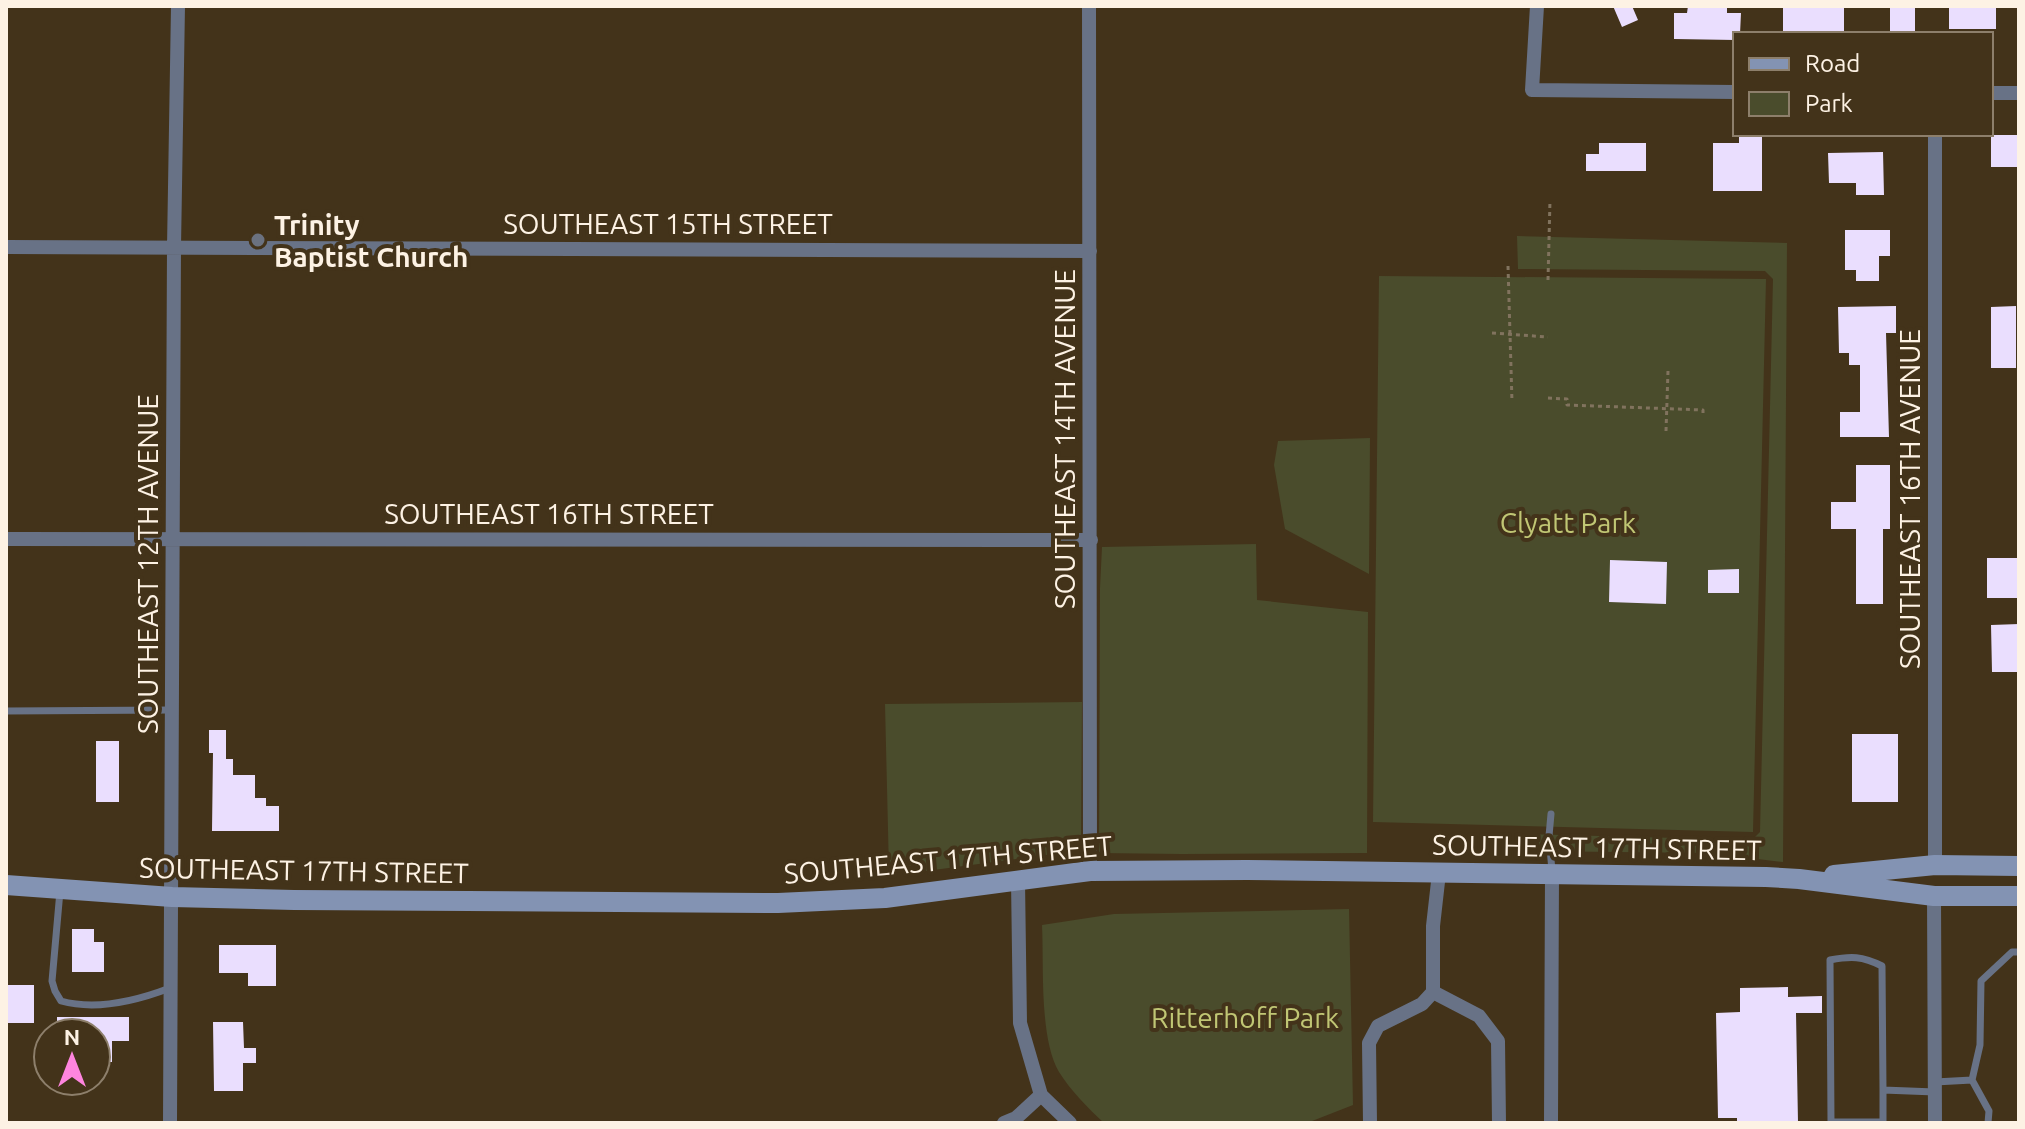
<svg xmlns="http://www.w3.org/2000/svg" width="2025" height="1129" viewBox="0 0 2025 1129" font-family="Ubuntu,sans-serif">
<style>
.green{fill:#4a4c2c}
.building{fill:#eadefe}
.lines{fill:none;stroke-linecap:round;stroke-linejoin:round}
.path{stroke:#81735e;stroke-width:3;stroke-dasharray:4 4;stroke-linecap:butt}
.lane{stroke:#687286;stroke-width:7}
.street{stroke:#687286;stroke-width:14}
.secondary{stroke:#8393b3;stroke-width:20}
.worship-dot{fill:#6b7280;stroke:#43331a;stroke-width:3}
.labels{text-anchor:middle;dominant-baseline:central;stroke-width:8;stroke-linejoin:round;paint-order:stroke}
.street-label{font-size:28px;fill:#fdf2e4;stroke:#43331a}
.poi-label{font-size:28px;font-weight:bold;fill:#fdf2e4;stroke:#43331a;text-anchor:start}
.park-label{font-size:28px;fill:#c0c674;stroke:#43331a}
</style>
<rect width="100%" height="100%" fill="#43331a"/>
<path class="green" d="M1517 236 1787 243 1783 862 1708 853 1523 851V834L1752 840 1760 832 1773 279 1765 271 1518 269Z
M1379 276 1766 279 1753 832 1373 822Z
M1370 438 1369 574 1285 529 1274 465 1278 441Z
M1256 544 1257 600 1368 612 1367 853 1182 854 1099 853 1100 588 1102 547Z
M1082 702 1081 852H1068L926 871H889L885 704Z
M1349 909 1353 1105 1307 1123H1104C1088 1108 1071 1091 1059 1072 1039 1038 1044 966 1042 925L1114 914Z"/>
<path class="building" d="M1613 6H1632L1638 20 1622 27Z
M1688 6H1727V13H1741L1740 34H1735V40L1674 39V13H1687Z
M1783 6 1844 7V34H1783Z
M1890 6H1915V32H1890Z
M1949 6H1996V29H1949Z
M1739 134H1762V191H1713V143H1739Z
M1991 135H2019V167H1991Z
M1599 143H1646V171H1586V154H1599Z
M1883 152 1884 195H1856V183H1829L1828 153Z
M1845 230H1890V256H1879V281H1856V270H1845Z
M1896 306V333H1886L1889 437H1840V412H1860V365H1849V353H1839L1838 307Z
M2016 306V368H1991V307Z
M1856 465H1890V529H1883V604H1856V529H1831V502H1856Z
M1987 558H2018V598H1987Z
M1610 560 1667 562 1666 604 1609 602Z
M1739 569V593H1708V570Z
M2019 624V672H1992L1991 625Z
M209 730H226V759H233V775H255V798H266V806H279V831H212L213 753H209Z
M1852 734H1898V802H1852Z
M96 741H119V802H96Z
M72 929H94V942H104V972H72Z
M219 945H276V986H248V973H219Z
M6 985H34V1023H6Z
M1788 987V997L1822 996V1013H1796L1798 1122 1737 1123V1118H1718L1716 1013 1740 1012V988Z
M57 1017H129V1041H112V1062H96V1033H57Z
M213 1022H243L244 1048H256V1063H243V1091H214Z"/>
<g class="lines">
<path class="path" d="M1508 266 1512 402
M1548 280 1550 200
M1492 333 1548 337
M1548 398 1567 399V405L1703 410V413
M1666 431 1668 371"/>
<path class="lane" d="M6 711 172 710
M1551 814 1549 836 1552 871
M60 891 52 981 55 991 61 1001C97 1011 136 1001 170 988
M1972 1080 1980 1045 1981 981 2012 952H2019
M1935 1082 1972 1080 1989 1111 1988 1123
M1883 1090 1882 966C1862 956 1851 956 1830 960L1831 1122H1883V1090L1935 1092"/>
<path class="street" d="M1089 6 1090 871
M1537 6 1532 90 1735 92
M1991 93H2019
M6 247 1090 251
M6 539 1091 540
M1935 865V134
M1018 881 1020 1023 1041 1095 1070 1123
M1934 896 1935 1123
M1433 992 1479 1016 1498 1041 1499 1123
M170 1123 174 247 178 6
M1004 1123 1016 1118 1041 1095
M1370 1123 1369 1043 1378 1026 1422 1004 1433 992V926L1439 873
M1551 1123 1552 873"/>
<path class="secondary" d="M1834 875 1935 865 2019 866
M6 885 172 897 294 900 778 903 885 898 1090 871 1247 870 1766 877 1799 879 1934 896H2019"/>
</g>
<circle class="worship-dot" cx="258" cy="240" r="8"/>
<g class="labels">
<g class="street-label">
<text x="668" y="223">SOUTHEAST 15TH STREET</text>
<text transform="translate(1064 439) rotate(-90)">SOUTHEAST 14TH AVENUE</text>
<text transform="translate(1909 499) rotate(-90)">SOUTHEAST 16TH AVENUE</text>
<text x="549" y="513">SOUTHEAST 16TH STREET</text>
<text transform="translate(147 564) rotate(-90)">SOUTHEAST 12TH AVENUE</text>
<text transform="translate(1597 847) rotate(1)">SOUTHEAST 17TH STREET</text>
<text transform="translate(948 859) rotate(-5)">SOUTHEAST 17TH STREET</text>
<text transform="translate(304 870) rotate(1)">SOUTHEAST 17TH STREET</text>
</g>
<g class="poi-label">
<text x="274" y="224">Trinity<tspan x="274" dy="32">Baptist Church</tspan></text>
</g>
<g class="park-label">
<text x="1568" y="522">Clyatt Park</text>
<text x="1245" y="1017">Ritterhoff Park</text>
</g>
</g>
<rect width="2025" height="1129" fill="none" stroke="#fdf2e4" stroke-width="16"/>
<rect x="1733" y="32" width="260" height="104" fill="#43331a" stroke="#8d7f6b" stroke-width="2"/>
<rect x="1749" y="58" width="40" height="12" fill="#8393b3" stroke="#8d7f6b" stroke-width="2"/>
<text x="1805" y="72" font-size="24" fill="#fdf2e4">Road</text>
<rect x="1749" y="92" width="40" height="24" fill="#4a4c2c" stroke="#8d7f6b" stroke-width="2"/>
<text x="1805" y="112" font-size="24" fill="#fdf2e4">Park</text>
<g transform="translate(72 1057)"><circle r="38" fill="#43331a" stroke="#8d7f6b" stroke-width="2"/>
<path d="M0-6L14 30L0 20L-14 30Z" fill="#ff85df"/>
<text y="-12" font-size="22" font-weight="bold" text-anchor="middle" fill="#fdf2e4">N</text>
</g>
</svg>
